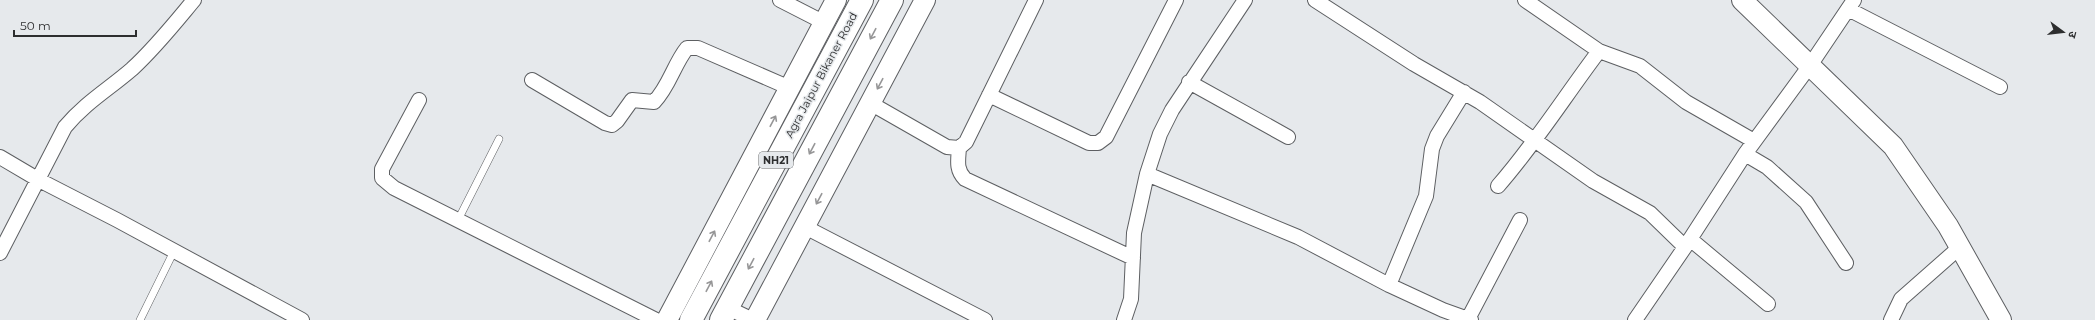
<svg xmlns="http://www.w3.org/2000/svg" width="2095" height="320" viewBox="0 0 2095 320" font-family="Montserrat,'Noto Sans Devanagari',sans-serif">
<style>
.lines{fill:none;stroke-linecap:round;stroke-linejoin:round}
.lane-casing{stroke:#5d5f62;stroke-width:8}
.street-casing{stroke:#5d5f62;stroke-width:16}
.secondary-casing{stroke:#5d5f62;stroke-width:22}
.highway-casing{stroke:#5d5f62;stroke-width:24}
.lane{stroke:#fff;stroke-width:7}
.street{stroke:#fff;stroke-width:14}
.secondary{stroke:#fff;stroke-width:20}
.highway{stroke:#fff;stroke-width:22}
.oneway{stroke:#969697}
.labels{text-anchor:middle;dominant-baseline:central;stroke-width:3;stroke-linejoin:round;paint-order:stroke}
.shield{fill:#e6e9ec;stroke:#646668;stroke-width:1}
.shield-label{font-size:10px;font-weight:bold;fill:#2d2e2f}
.street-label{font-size:11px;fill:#2d2e2f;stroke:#e6e9ec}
</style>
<rect width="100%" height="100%" fill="#e6e9ec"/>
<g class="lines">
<defs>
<path id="lane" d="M458 220 499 139
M140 320 174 251"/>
<path id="street" d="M780 0 825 23
M1245 0 1172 110 1160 134 1147 174 1298 237 1389 285 1443 310 1471 320
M1315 0 1414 64 1480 102 1593 181 1650 213 1685 247
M1525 0 1599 51
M1848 9 2000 87
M532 80 605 123 612 125 617 121 632 100 654 102C669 87 674 64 687 48H698L790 88
M1189 82 1288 137
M989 95 1089 143H1098L1106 137 1176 0
M419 100 382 169V178L394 188 656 320
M870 103 947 147 959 148 966 142 1036 0
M959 148C958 161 956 170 965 179L1133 258
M1745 154 1767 167 1806 202 1846 263
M0 157 39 180 117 220 302 320
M1498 186C1535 144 1565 96 1599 51L1640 66 1686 102 1754 141
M805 227 985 320
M1690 239 1768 304
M0 253 65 127C86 102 109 89 132 69 155 48 174 24 194 0
M1389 285 1426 196 1432 149 1437 136 1464 92
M728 308 753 320
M1468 319 1520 220
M1124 320 1131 299 1134 233 1147 174
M1635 320 1685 247 1745 154 1811 64 1854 0
M1891 320 1901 299 1960 247"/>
<path id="secondary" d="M1742 0 1893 146 1948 226 2001 320
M667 320 836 0
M755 320 925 0"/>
<path id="highway" d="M691 320 862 0
M721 320 892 0"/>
</defs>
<use href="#lane" class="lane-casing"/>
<use href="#street" class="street-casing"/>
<use href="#secondary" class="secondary-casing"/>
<use href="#highway" class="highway-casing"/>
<use href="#lane" class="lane"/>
<use href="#street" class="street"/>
<use href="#secondary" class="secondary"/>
<use href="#highway" class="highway"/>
</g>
<defs><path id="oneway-shaft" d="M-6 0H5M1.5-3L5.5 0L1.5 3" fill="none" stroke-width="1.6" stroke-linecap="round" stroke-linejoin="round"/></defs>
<g class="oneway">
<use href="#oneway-shaft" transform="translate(873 34) rotate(118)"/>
<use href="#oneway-shaft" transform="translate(880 84) rotate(118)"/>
<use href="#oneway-shaft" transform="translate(773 121) rotate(-62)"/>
<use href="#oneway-shaft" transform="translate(812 149) rotate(118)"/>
<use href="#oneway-shaft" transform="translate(819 199) rotate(118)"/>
<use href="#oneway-shaft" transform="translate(712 236) rotate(-62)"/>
<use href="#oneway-shaft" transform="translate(751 264) rotate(118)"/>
<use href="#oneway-shaft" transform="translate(709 286) rotate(-62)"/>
</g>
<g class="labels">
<rect class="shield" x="759" y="152" width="34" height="16" rx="3"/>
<g class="shield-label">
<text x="776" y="160">NH21</text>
</g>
<g class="street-label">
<text transform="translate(821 75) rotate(-62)">Agra Jaipur Bikaner Road</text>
</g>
</g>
<g transform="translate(2063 32) rotate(105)" stroke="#e6e9ec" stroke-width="3" paint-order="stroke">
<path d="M0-3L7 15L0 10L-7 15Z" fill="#2d2e2f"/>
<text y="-6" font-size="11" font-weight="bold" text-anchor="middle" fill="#2d2e2f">उ</text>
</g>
<path d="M14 30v6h122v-6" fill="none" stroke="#2d2e2f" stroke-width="2"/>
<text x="20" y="30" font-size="12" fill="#2d2e2f" stroke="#e6e9ec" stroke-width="3" paint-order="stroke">50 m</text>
</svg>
